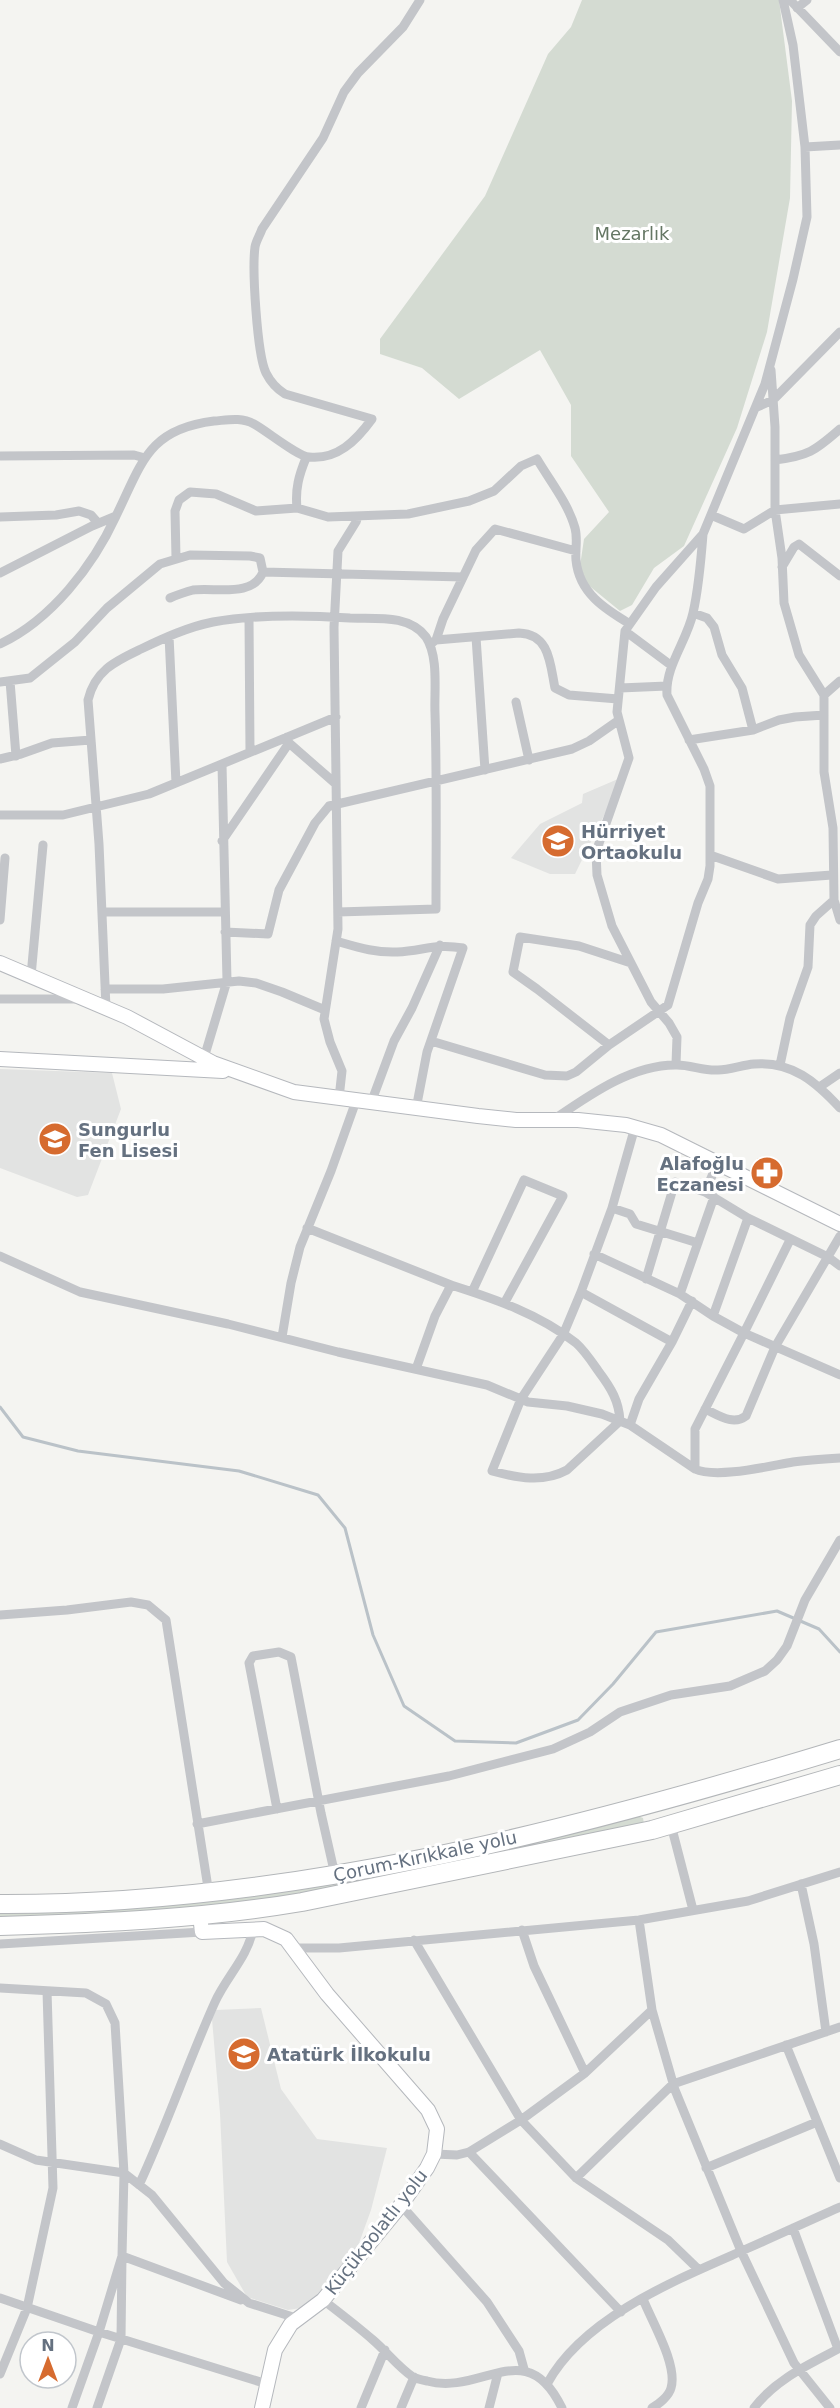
<svg xmlns="http://www.w3.org/2000/svg" width="840" height="2408" viewBox="0 0 840 2408" font-family="'DejaVu Sans',sans-serif">
<style>
.built{fill:#e2e3e2}
.green{fill:#d4dbd2}
.lines{fill:none;stroke-linecap:round;stroke-linejoin:round}
.stream{stroke:#bac2c8;stroke-width:3}
.secondary-casing{stroke:#b5b8bd;stroke-width:16}
.highway-casing{stroke:#b3b6b9;stroke-width:20}
.street{stroke:#c3c5c9;stroke-width:9}
.secondary{stroke:#fff;stroke-width:14}
.highway{stroke:#fff;stroke-width:18}
.labels{text-anchor:middle;dominant-baseline:central;stroke-width:6;stroke-linejoin:round;paint-order:stroke}
.park-label{font-size:18px;fill:#657764;stroke:#fff}
.poi-label{font-size:18px;font-weight:bold;fill:#657180;stroke:#fff;text-anchor:start}
.street-label{font-size:18px;fill:#657180;stroke:#fff}
</style>
<rect width="100%" height="100%" fill="#f4f4f1"/>
<path class="built" d="M618 779 616 791 575 874H550L511 858 540 824 582 803 583 794Z
M0 1069 112 1073 121 1109 88 1195 77 1197 0 1168Z
M261 2008 281 2089 317 2139 387 2148 371 2210 354 2257 307 2307 288 2310 247 2297 227 2262 220 2113 212 2019 216 2010Z"/>
<path class="green" d="M582 0H779L792 101 790 198 767 332 737 428 684 546 654 568 632 605 620 611 587 584 580 566 584 539 609 512 571 456V405L540 350 459 399 422 368 380 354V339L485 196 548 54 571 27Z
M638 1816 643 1818 644 1824 327 1891 191 1910 0 1918V1910L75 1909Z"/>
<g class="lines">
<path class="stream" d="M0 1407 23 1437 78 1451 239 1471 318 1495 345 1528 373 1635 404 1706 455 1741 516 1743 578 1720 613 1684 656 1632 777 1611 819 1629 840 1652"/>
<defs>
<path id="secondary" d="M0 963 127 1017 213 1063 294 1092 478 1116 516 1120H578L626 1125 661 1135 840 1224
M0 1059 223 1071
M200 1916 202 1932 264 1929 286 1939 327 1994 428 2110 437 2129 434 2154 427 2168 401 2205 323 2300 291 2324 275 2350 262 2408"/>
<path id="highway" d="M0 1904C286 1905 568 1832 840 1749
M0 1926C102 1923 202 1919 302 1902L652 1830 840 1775"/>
</defs>
<use href="#secondary" class="secondary-casing"/>
<use href="#highway" class="highway-casing"/>
<path class="street" d="M790 0 840 52
M797 8 807 0
M805 147 840 145
M771 370 775 427V510L782 558 784 603 799 655 824 695V772L833 828 834 900 840 920
M755 408 773 400 840 332
M0 456 134 455 145 458
M775 460C808 456 815 451 840 429
M297 508C295 489 299 475 306 458
M711 515 744 529 775 510 840 504
M0 517 56 515 79 511 91 515 98 523
M176 558 175 511 179 500 190 492 216 494 256 511 297 508 328 517 408 514 469 501 494 491 521 466 537 459C550 481 568 503 575 528 578 539 575 550 576 560 579 593 605 609 630 624
M782 567 794 547 799 544 840 576
M263 572 463 577
M0 573 92 526 116 516C142 463 148 429 214 421 228 420 241 417 254 424 267 431 297 456 309 457 337 460 356 441 372 419L285 394C277 389 270 381 266 373 257 354 252 269 255 247 256 241 260 235 262 229L323 138 344 92 358 73 403 27 420 0
M693 613 707 618 714 627 722 655 742 688 753 730
M249 618 250 752
M625 631 672 666
M169 636 176 783
M476 637 485 770
M436 640 519 633C550 634 550 664 555 688L569 695 618 699
M432 643 436 640 443 619 476 550 495 529 576 551
M0 644C51 620 93 566 116 516
M10 681 16 756
M0 682 30 678 75 642 107 608 160 564 190 555 250 556 260 558 263 572C253 598 215 587 193 590 185 592 177 595 170 598
M620 688 667 686
M824 695 840 681
M516 702 529 760
M689 740 753 730 779 720 795 717 824 715
M289 743 336 784
M0 759 21 754 52 743 91 740
M0 815H63L149 794 336 717
M222 841 289 743 287 737
M710 855 778 879 832 875
M102 912H224
M0 920 5 858
M225 932 268 934 279 890 315 823 329 806 572 749 589 741 619 720
M336 941C357 947 375 953 397 952 423 951 435 943 463 948L427 1052 416 1109
M31 976 43 845
M105 989H163L239 981 256 983 282 992 325 1010
M0 999H79
M106 1008 99 844 88 700C95 670 116 661 141 649 164 638 188 627 213 622 257 614 305 615 350 618 375 619 409 614 426 637 439 657 434 691 435 713 437 779 436 844 436 909L338 912
M431 1041 545 1075 567 1076 576 1072 609 1045 668 1005 698 903 708 879 710 866V786L704 769 667 695C665 666 687 641 693 613 699 587 701 560 703 534
M609 1045 537 989 513 972 520 937 579 946 631 963
M204 1058 227 981 222 764
M676 1064 677 1037 669 1023 651 1002 612 926 597 875 596 852 629 758 617 712 625 631 656 587 703 534 765 384 793 279 807 217 805 147 793 45 783 0
M780 1065 790 1018 808 967 810 925 816 916 834 900
M821 1086 840 1073
M339 1098 342 1071 330 1042 324 1019 338 929 334 627 338 551 356 522 358 516
M371 1103 394 1041 412 1008 440 945
M553 1120C588 1096 632 1064 677 1065 691 1065 704 1071 718 1070 730 1070 742 1065 754 1064 792 1061 816 1082 840 1108
M705 1192 718 1162
M612 1208 630 1214 636 1224 698 1243
M307 1228 451 1285
M790 1240 744 1333 840 1375
M594 1254 680 1294 713 1316
M0 1256 80 1292 228 1324 338 1352 487 1385 528 1402 567 1406 602 1414 630 1425 695 1469C716 1479 769 1466 793 1462 808 1460 824 1459 840 1458
M646 1279 675 1182 705 1192 748 1218 828 1257 840 1266
M472 1292 524 1180 563 1196 505 1302
M581 1292 672 1342 692 1301
M680 1294 714 1197
M282 1337 291 1283 300 1247 331 1171 356 1101
M416 1369 435 1316 451 1285C495 1299 539 1314 576 1343 585 1351 592 1362 599 1372 611 1388 619 1401 620 1421L567 1470C543 1483 518 1478 492 1471L521 1399 563 1335 581 1292 612 1208 635 1127
M705 1409C718 1415 733 1426 746 1416L775 1347 840 1236
M630 1425 639 1399 672 1342
M695 1469V1429L744 1333 713 1316 748 1218
M0 1615 67 1610 131 1602 148 1605 166 1620 209 1894
M277 1809 249 1663 253 1656 279 1652 291 1657 321 1813 335 1875
M197 1824 449 1776 553 1749 590 1732 620 1712 671 1695 730 1686 765 1671 777 1660 787 1646 805 1600 840 1540
M671 1825 693 1910
M801 1884 814 1944 826 2032
M639 1920 652 2010 675 2090 741 2251 794 2363 830 2408
M522 1930 534 1966 585 2073
M414 1940 521 2120 576 2178 668 2240 698 2269
M0 1944 202 1932
M293 1948H339L639 1920 748 1901 840 1872
M0 1988 86 1993 106 2004 115 2023 124 2173 122 2256 99 2332 72 2408
M786 2045 840 2178
M0 2144 36 2160 124 2173 152 2195 224 2283 249 2303 296 2318
M469 2152 621 2312
M434 2154 457 2155 469 2152 521 2120 585 2073 652 2010
M706 2168 817 2122
M576 2178 673 2084 840 2027
M139 2185C167 2125 188 2062 215 2002 226 1977 248 1957 253 1929
M401 2205 487 2302 519 2351 524 2369
M793 2228 838 2349
M0 2298 99 2332 267 2384
M643 2299C652 2322 678 2365 671 2388 669 2396 659 2404 652 2408
M323 2300C340 2313 357 2326 373 2340 386 2351 399 2368 413 2377 417 2379 422 2380 427 2381 482 2396 526 2333 562 2408
M0 2374 27 2308 53 2188 47 1991
M547 2384C583 2317 678 2279 744 2250 776 2236 808 2221 840 2207
M97 2408 121 2339 122 2256 241 2300
M361 2408 385 2350
M401 2408 414 2377
M489 2408 498 2373
M754 2408C776 2379 808 2365 840 2348"/>
<use href="#secondary" class="secondary"/>
<use href="#highway" class="highway"/>
</g>
<defs>
<symbol id="school-disc" viewBox="-11 -11 22 22"><circle r="9.5" fill="#d66b2f" stroke="#fff"/><path d="M0-5L7-2L0 1L-7-2ZM-4 1L0 2.5L4 1V4Q0 6-4 4Z" fill="#fff"/></symbol>
<symbol id="pharmacy-disc" viewBox="-11 -11 22 22"><circle r="9.5" fill="#d66b2f" stroke="#fff"/><path d="M-2-6h4v4h4v4h-4v4h-4v-4h-4v-4h4Z" fill="#fff"/></symbol>
</defs>
<g fill-rule="evenodd">
<use href="#school-disc" x="539" y="822" width="38" height="38"/>
<use href="#school-disc" x="36" y="1120" width="38" height="38"/>
<use href="#pharmacy-disc" x="748" y="1154" width="38" height="38"/>
<use href="#school-disc" x="225" y="2035" width="38" height="38"/>
</g>
<g class="labels">
<g class="park-label">
<text x="632" y="233">Mezarlık</text>
</g>
<g class="poi-label">
<text x="581" y="831">Hürriyet<tspan x="581" dy="21">Ortaokulu</tspan></text>
<text x="78" y="1129">Sungurlu<tspan x="78" dy="21">Fen Lisesi</tspan></text>
<text x="744" y="1163" text-anchor="end">Alafoğlu<tspan x="744" dy="21">Eczanesi</tspan></text>
<text x="267" y="2054">Atatürk İlkokulu</text>
</g>
<g class="street-label">
<text transform="translate(425 1856) rotate(-12)">Çorum-Kırıkkale yolu</text>
<text transform="translate(376 2232) rotate(-52)">Küçükpolatlı yolu</text>
</g>
</g>
<g transform="translate(48 2360)"><circle r="28" fill="#ffffff" stroke="#c1c6cc" stroke-width="1.5"/>
<path d="M0-4.5L10 22L0 15L-10 22Z" fill="#d66b2f"/>
<text y="-9" font-size="16" font-weight="bold" text-anchor="middle" fill="#657180">N</text>
</g>
</svg>
